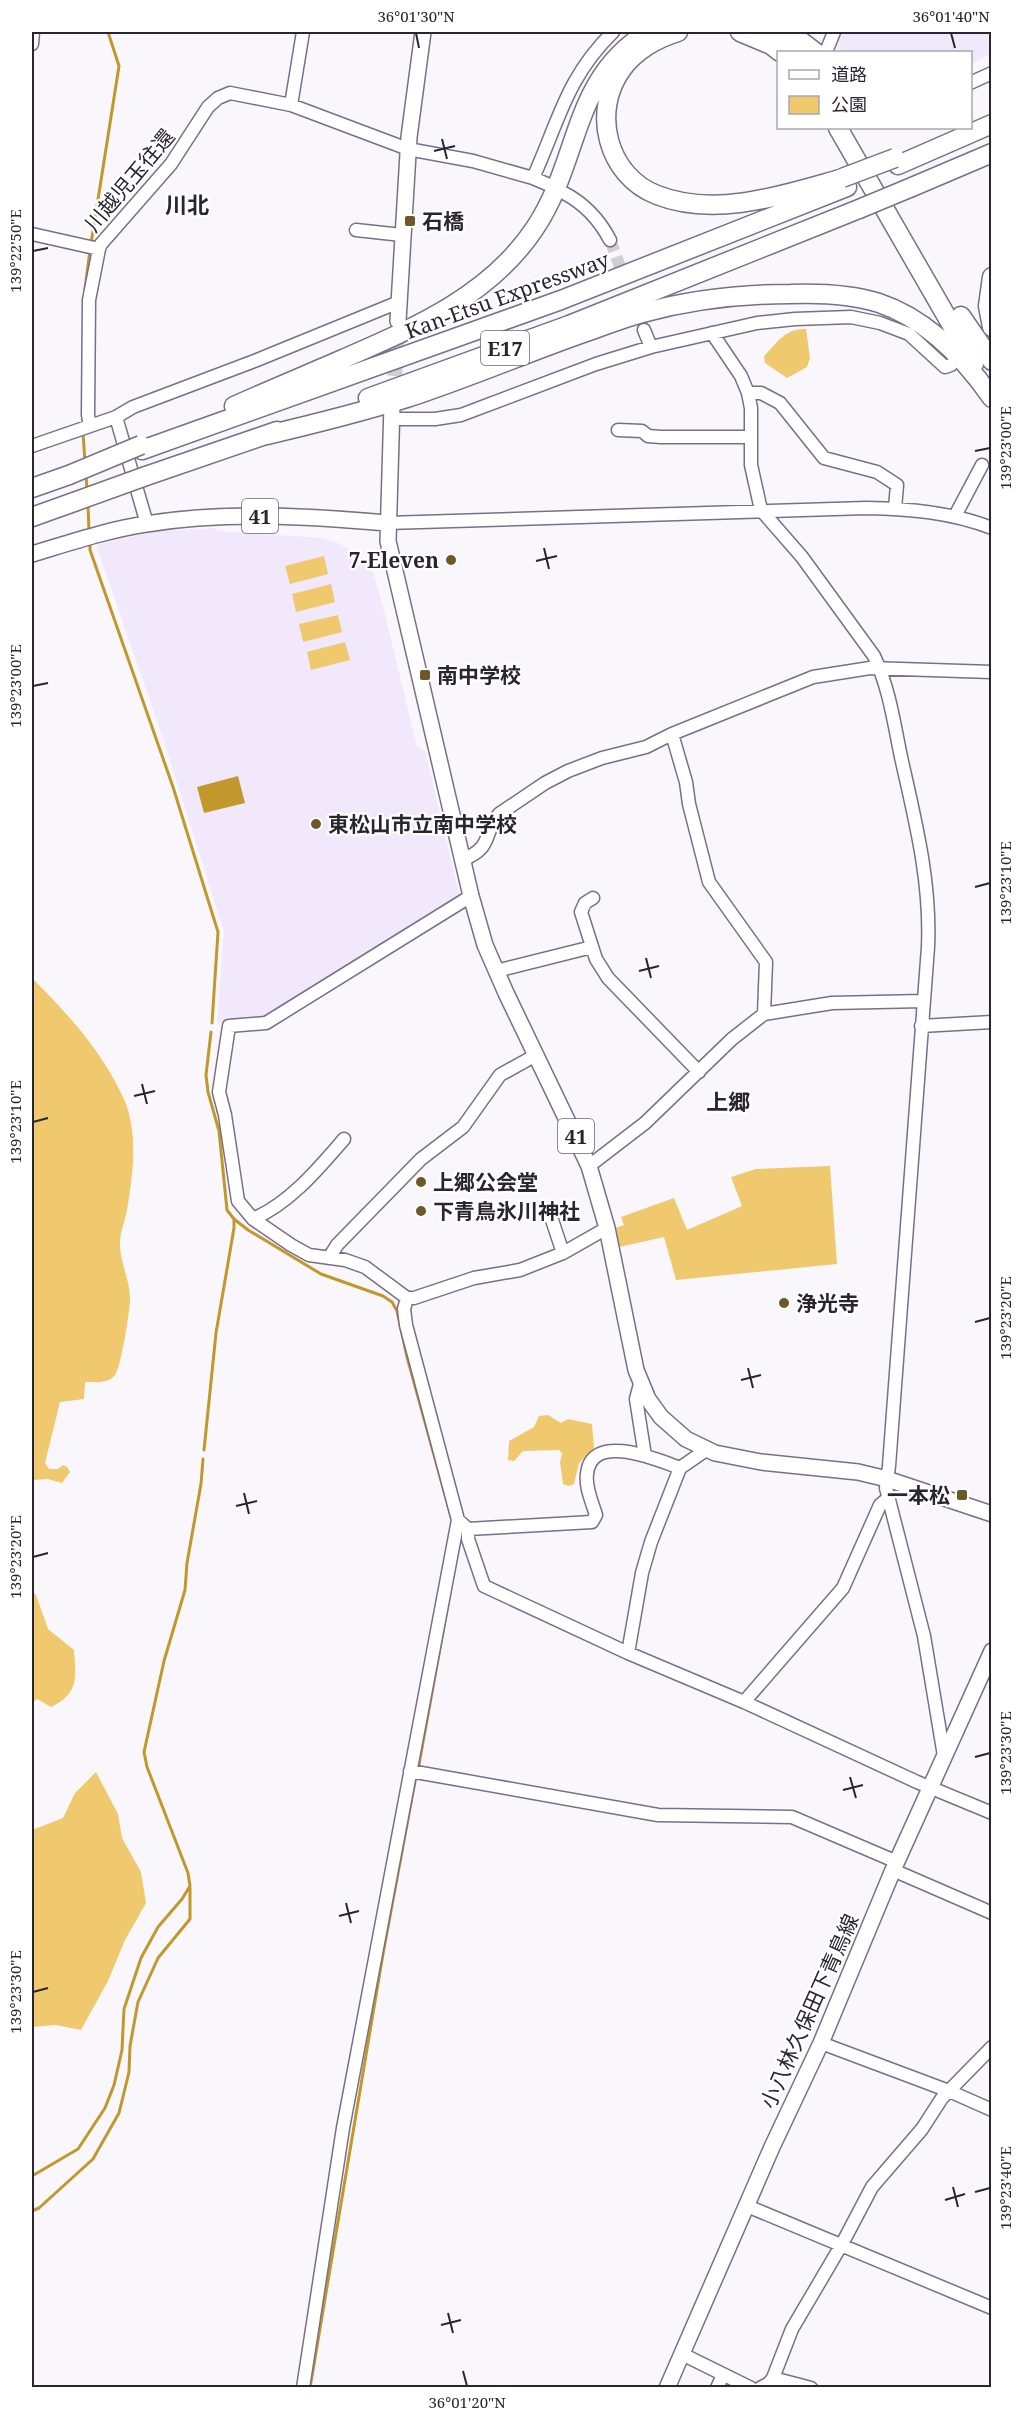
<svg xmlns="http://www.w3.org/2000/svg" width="1023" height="2419" viewBox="0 0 1023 2419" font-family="'Noto Serif','Noto Sans JP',serif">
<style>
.built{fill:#f1e8fb}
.green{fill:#f0c86e}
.water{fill:#c2982c}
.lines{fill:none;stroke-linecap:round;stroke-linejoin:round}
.stream{stroke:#c2982c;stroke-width:3}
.minor-tunnel{stroke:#d0cdd3;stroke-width:12;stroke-dasharray:12 6;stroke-linecap:butt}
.major-tunnel{stroke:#d0cdd3;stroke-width:15;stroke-dasharray:15 8;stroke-linecap:butt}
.minor-casing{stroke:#7a6f85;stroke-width:15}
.major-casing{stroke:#7a6f85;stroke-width:18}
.highway-casing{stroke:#7a6f85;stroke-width:21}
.minor{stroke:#fff;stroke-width:12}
.major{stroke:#fff;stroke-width:15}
.highway{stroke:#fff;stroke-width:18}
.highway-bridge-casing{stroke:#7a6f85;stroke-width:21;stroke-linecap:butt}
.highway-bridge{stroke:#fff;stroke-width:18}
.ticks{fill:none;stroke:#2a252f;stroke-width:2}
.poi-dot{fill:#6d5827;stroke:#fff;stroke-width:2}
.labels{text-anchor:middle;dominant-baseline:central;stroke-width:4.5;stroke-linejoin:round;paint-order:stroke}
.shield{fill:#fff;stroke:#6a666d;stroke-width:1.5}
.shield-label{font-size:20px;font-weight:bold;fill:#2a252f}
.street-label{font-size:21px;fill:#2a252f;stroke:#fff}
.poi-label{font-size:21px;font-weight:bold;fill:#2a252f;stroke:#fff;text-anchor:start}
.neighbourhood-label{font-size:22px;font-weight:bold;fill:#2a252f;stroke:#fff}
.neatline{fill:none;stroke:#2a252f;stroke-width:2}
.ticks-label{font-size:15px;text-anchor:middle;fill:#2a252f}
</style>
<rect width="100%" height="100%" fill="#f9f7fc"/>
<path class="built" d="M839 32H991V54L971 64 970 52H840L834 43Z
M216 528V531L323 538 338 543 358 554 367 564 374 575 384 610 417 747 425 751 460 897 263 1019 217 1023 224 932 162 735 96 545 152 532Z"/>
<path class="green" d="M806 329 810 358 807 367 787 378 765 363 764 356C777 343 785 328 806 329Z
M324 556 328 574 290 584 285 566Z
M331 584 335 602 296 612 292 594Z
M338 615 342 632 303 642 299 624Z
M345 642 350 660 311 670 307 652Z
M32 978C67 1013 102 1051 123 1097 139 1131 133 1174 127 1210 125 1220 121 1230 120 1241 119 1261 130 1279 130 1299 130 1311 121 1367 115 1375 108 1384 95 1382 85 1382L84 1399 60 1402 45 1463 49 1469H58L63 1465 67 1467 70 1472 62 1483 48 1479 32 1480Z
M830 1166 837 1264 676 1280 664 1237 619 1247 615 1228 624 1225 621 1217 674 1198 687 1230 742 1206 731 1177 756 1169Z
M548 1415 561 1423 568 1419 592 1424 594 1448 579 1463 574 1484 568 1486 563 1484 560 1462 562 1454 559 1450 523 1451 514 1461 508 1460 509 1441 534 1427 539 1416Z
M32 1590 36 1595 48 1629 74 1650C76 1678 79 1694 51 1707L37 1699 32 1703Z
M96 1772 118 1814 122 1838 141 1872 146 1903 125 1940 108 1981 81 2030 56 2025 32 2027V1830L63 1818 75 1793Z"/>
<path class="water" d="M238 776 245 803 204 813 197 787Z"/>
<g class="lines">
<path class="stream" d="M91 244 119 66 108 32
M85 289 90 250
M83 358V424
M83 433 85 462
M86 475 87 489
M88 505 89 531
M90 541V550L173 787 218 932 212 1023
M234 1219 248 1230 321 1274 383 1296 392 1302 397 1311 407 1357 452 1520
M204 1450 216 1333 234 1228V1219L227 1210 219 1131 208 1092 206 1075 211 1032
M418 1770 459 1543
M32 2176 78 2149 105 2108 114 2085 122 2050 124 2009 141 1958 158 1927 182 1899 190 1886 188 1873 147 1767 144 1752 164 1661 185 1590 187 1563 201 1484 203 1459
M32 2211 39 2208 93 2159 119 2113 129 2072 130 2046 138 2002 158 1958 190 1919V1888
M310 2388 383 1954 416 1776"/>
<path class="minor-tunnel" d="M610 240 644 330"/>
<path class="major-tunnel" d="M393 399 398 324"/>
<defs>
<path id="minor" d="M794 32 820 52
M32 44 33 32
M826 52 834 32
M970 83 992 73
M291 105 303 32
M533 178C559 121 566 78 613 32
M564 193C585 204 599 219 610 240
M356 230 402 235
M32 234 99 249 101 244 171 164 208 107 218 98 230 93 291 105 408 149 473 161 533 178 547 184
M644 330 651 347
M712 333 741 376 748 393 751 408V465L761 510 802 557 874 656C889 687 894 723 901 757 915 820 931 881 928 947L889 1466 886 1488 924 1636 944 1756
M748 393H761L780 403 824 458 877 472 897 485 895 508
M116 417 147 524
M392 419H435L461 415 596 364 651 347 757 323 795 319 851 317 880 323 909 334 945 367 951 365
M90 426 88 415 89 300 99 249
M618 430 642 431 648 436 661 437H750
M32 446 116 417 133 407 257 360 399 302
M955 516 982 465
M387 523 866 508C910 509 950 512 992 528
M672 734 686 782 689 804 709 882 766 962 764 1014
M462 860C494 847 482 835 499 814L545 783 568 771 602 758 646 747 672 734 813 677 870 668 992 672
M471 896 266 1023 229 1026 219 1092 225 1115 238 1201 253 1219 291 1245 309 1255 345 1260 365 1267 407 1298H414L474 1278 520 1270 563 1253 607 1228
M593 898 585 903 581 912 596 959 608 978 699 1072
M496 971 592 947
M921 1026 992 1022
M589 1166 645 1123 732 1039 764 1014 832 1003 923 1001
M549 1211 563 1253
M253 1219C290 1203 318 1169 344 1139
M329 1258 337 1245 421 1159 463 1127 500 1075 536 1055
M640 1384 636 1399 645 1456
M458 1520 468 1529V1539L484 1586 628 1653 744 1702 917 1782 992 1813
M468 1529 592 1522 596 1515C592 1502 585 1487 587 1474 591 1431 658 1460 680 1468
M628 1653 642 1573 651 1542 680 1468 706 1450
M744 1702 843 1588 880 1505 887 1499
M410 1771 658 1815 792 1817 897 1862
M893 1870 992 1913
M821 2043 949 2091 992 2110
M747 2206 992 2308
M682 2354 751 2388
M773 2378 792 2329 842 2244 872 2187 922 2129 942 2098 992 2047
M303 2388 343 2128 458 1520 406 1325 404 1309 407 1298
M717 2388 723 2375
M760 2388 768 2384 773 2378 811 2388"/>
<path id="major" d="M398 321 409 137 423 32
M392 405 388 541 471 896 485 945 506 993 589 1166 607 1228 636 1370 648 1399 661 1417 686 1439 715 1453 761 1462 858 1472 887 1479 992 1514
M32 554C69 543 107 530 146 524 225 511 307 516 387 523
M667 2388 772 2147 821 2043 893 1870 992 1651"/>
<path id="highway" d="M678 32C657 38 635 51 622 69 591 111 607 176 657 195 715 218 783 195 840 179
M740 32 771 45 780 52
M774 32 800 52
M838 128 974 364
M898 165 992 124
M912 187 992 153
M992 277 988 306 992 327
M961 316 992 361
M368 398 569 325 859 209
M234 406C270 390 306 375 343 359 414 328 490 296 535 228 581 159 571 79 648 32
M267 435C314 424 361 412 407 398 468 378 526 353 586 332 604 326 623 318 642 313 690 300 740 294 790 294 819 293 851 294 879 303 927 319 964 358 992 398
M142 450 561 300 847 187
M146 476 277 431
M32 488 69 475
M32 517 74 502"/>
</defs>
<use href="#minor" class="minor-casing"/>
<use href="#major" class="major-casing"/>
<use href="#highway" class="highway-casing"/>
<use href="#minor" class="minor"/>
<use href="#major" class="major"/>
<use href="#highway" class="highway"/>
<defs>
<path id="highway-bridge" d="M842 178 895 158
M859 209 912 187
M69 475 141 445
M74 502 146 476"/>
</defs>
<use href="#highway-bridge" class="highway-bridge-casing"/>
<use href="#highway-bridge" class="highway-bridge"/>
</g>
<path class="ticks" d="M416 33 419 48M951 33 955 48M442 139 447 159M434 151 455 146M33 251 48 248M975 451 990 448M544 548 549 569M536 561 557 556M33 686 48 683M975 887 990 883M646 958 651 978M639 971 659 966M142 1084 147 1104M134 1096 155 1091M33 1122 48 1118M975 1322 990 1318M748 1368 753 1388M741 1380 761 1375M244 1493 249 1514M236 1506 257 1501M33 1557 48 1553M975 1757 990 1753M850 1777 856 1798M843 1790 863 1785M346 1903 351 1923M339 1916 359 1911M33 1992 48 1988M953 2187 958 2207M975 2192 990 2188M945 2200 965 2194M448 2313 453 2333M441 2325 461 2320M463 2371 467 2386"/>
<g class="poi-dot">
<rect x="404" y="215" width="12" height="12" rx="3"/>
<circle cx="451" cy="560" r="6"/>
<rect x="419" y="669" width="12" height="12" rx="3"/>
<circle cx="316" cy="824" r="6"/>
<circle cx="421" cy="1182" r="6"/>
<circle cx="421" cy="1211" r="6"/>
<circle cx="784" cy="1303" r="6"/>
<rect x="956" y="1489" width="12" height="12" rx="3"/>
</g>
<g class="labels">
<g class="shield">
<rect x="481" y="331" width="48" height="34" rx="4.5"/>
<rect x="242" y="499" width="36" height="34" rx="4.5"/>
<rect x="558" y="1119" width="36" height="34" rx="4.5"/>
</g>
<g class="shield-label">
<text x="505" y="348">E17</text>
<text x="260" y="516">41</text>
<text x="576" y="1136">41</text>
</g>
<g class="street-label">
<text transform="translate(129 180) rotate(-50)">川越児玉往還</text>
<text transform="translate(507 295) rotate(-20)">Kan-Etsu Expressway</text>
<text transform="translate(809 2011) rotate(-66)">小八林久保田下青鳥線</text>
</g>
<g class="poi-label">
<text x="422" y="221">石橋</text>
<text x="439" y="560" text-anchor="end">7-Eleven</text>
<text x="437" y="675">南中学校</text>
<text x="328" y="824">東松山市立南中学校</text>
<text x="433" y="1182">上郷公会堂</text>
<text x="433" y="1211">下青鳥氷川神社</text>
<text x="796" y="1303">浄光寺</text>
<text x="950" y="1495" text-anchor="end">一本松</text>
</g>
<g class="neighbourhood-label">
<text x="187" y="204">川北</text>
<text x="728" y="1101">上郷</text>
</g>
</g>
<rect width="1023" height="2419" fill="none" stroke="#ffffff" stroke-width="66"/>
<rect x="777" y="51" width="195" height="78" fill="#ffffff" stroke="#aaa8ac" stroke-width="1.5"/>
<rect x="789" y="70" width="30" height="9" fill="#ffffff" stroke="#aaa8ac" stroke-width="1.5"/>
<text x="831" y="81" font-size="18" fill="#2a252f">道路</text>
<rect x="789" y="96" width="30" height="18" fill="#f0c86e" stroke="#aaa8ac" stroke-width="1.5"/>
<text x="831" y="111" font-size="18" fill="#2a252f">公園</text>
<rect x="33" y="33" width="957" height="2353" class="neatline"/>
<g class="ticks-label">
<text x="416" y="22">36°01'30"N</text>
<text x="951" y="22">36°01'40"N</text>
<text transform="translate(16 251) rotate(-90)" y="5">139°22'50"E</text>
<text transform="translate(1006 448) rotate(-90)" y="5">139°23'00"E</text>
<text transform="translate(16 686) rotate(-90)" y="5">139°23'00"E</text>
<text transform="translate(1006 883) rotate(-90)" y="5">139°23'10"E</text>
<text transform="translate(16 1122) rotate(-90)" y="5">139°23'10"E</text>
<text transform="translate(1006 1318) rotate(-90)" y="5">139°23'20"E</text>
<text transform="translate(16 1557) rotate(-90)" y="5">139°23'20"E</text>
<text transform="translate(1006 1753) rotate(-90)" y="5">139°23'30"E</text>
<text transform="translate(16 1992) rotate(-90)" y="5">139°23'30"E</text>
<text transform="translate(1006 2188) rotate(-90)" y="5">139°23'40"E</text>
<text x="467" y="2408">36°01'20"N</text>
</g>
</svg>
